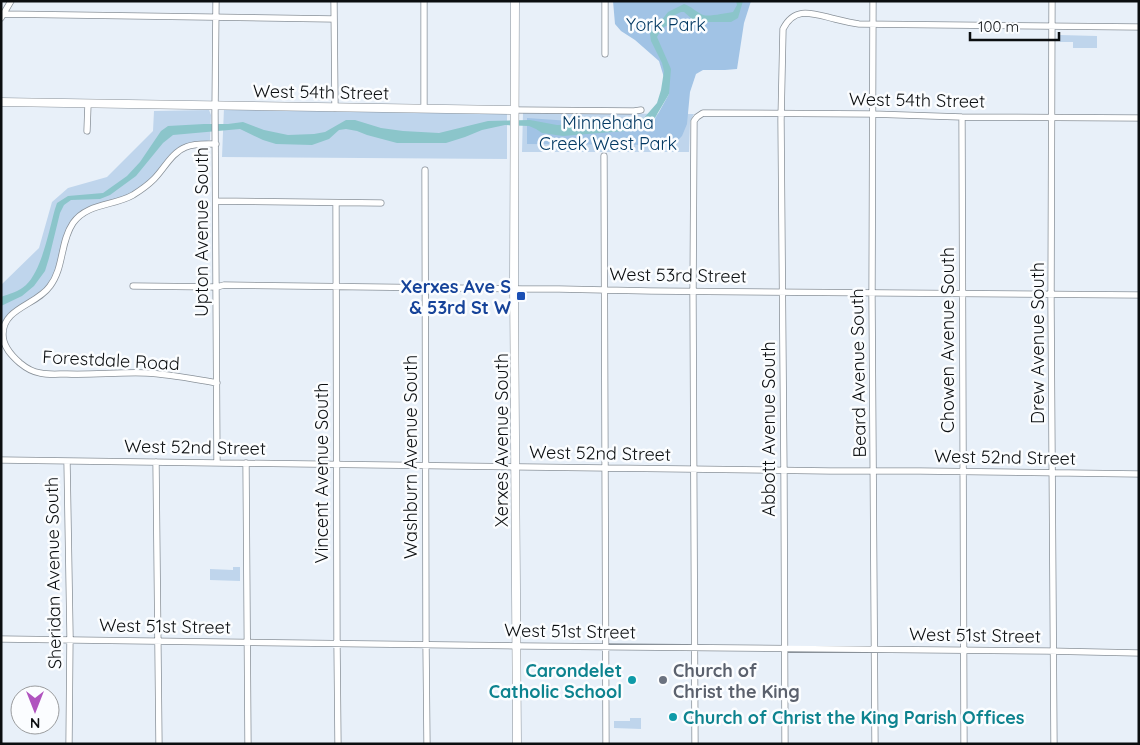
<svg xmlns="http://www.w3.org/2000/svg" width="1140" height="745" viewBox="0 0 1140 745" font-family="Quicksand,sans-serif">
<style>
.green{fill:#bfd5ec}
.forest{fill:#a1c3e5}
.water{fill:#8bc5ca;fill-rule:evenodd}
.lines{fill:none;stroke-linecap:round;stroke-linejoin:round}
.street-casing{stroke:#899199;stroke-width:7}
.secondary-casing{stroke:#899199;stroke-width:9}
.street{stroke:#fff;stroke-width:5.5}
.secondary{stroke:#fff;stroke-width:8}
.transit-dot{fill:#1a4fb4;stroke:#fbfdff;stroke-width:2}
.culture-dot{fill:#0f9aa8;stroke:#fbfdff;stroke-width:2}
.worship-dot{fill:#6b7280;stroke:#fbfdff;stroke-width:2}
.labels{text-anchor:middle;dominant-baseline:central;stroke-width:5;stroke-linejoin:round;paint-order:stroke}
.park-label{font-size:18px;fill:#033963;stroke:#fbfdff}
.street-label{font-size:18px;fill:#0b0e10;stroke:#fbfdff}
.transit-label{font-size:18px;font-weight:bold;fill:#164399;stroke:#fbfdff;text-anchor:end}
.culture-label{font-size:18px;font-weight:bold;fill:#0d838f;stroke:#fbfdff;text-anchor:end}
.worship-label{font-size:18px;font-weight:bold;fill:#5b616d;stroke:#fbfdff;text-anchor:start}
</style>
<rect width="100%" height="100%" fill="#e8f0f9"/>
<path class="green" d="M1060 35 1097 36V48H1073V42H1060Z
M224 108 507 113V159L222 157Z
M209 110 211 115 210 140 185 147 162 170 132 196 98 206 74 222 52 285 15 311 1 328V285L39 248 52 202 68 188 107 177 153 131 154 111Z
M523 113 694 114 690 122 689 152H522Z
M233 567H240V581L210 580V569L233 570Z
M630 718H641V729L614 728V721H630Z"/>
<path class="forest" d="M613 1H751L744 23 737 69 725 70H703L696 74 690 92 687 124 682 136 676 142 664 145 527 144V118L599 123 654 121 669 94 659 61 635 40 621 31 615 24Z"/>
<path class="water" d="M736 1H743L738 18 731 22C718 22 674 21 664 27 661 29 659 34 657 37L671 69 669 94 653 121 644 127 625 131 563 136 542 133 536 129 529 126 505 125 482 130 465 137 446 143H397L367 135 357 131 346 129 339 130 329 139 312 145 276 144 263 140 240 129 173 135 163 143 136 176 110 195 100 199 71 200 64 205 60 213 49 258 45 271 34 286 22 296 1 306V297C9 294 20 291 26 285 42 270 49 230 55 209L57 203 68 196 103 193 127 176 140 162 161 131 168 126 204 124H228L243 122 264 130 288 135 314 134 325 132 346 120H355L381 128 403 131 439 133 488 121 530 120 557 125 630 124 644 118 657 103 661 90 664 71 662 63 651 41 650 34 653 28 661 21 668 12 684 4C691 6 696 12 703 15 709 17 725 13 733 12L737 5ZM681 12H684L692 19 678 21 669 20 673 16Z"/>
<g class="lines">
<defs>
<path id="street" d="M216 1 215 113 217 463
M334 1 335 108
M605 1V54
M873 1 872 298 875 744
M1052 1 1051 302 1054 744
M3 14 334 19
M1 18 11 1
M424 109V1
M515 110 634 111 641 110
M962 117 964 744
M87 131 88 104
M216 144C206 144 195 143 186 147 172 152 164 169 154 179 148 185 141 190 133 195 114 206 87 203 73 223 60 242 64 268 50 286 37 305 2 308 3 335 3 347 12 356 20 363 26 368 33 372 40 373 48 375 58 374 67 374 93 375 119 372 146 373 170 374 193 379 217 383
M604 156 606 744
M425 170 426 644 427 744
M216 201 381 203
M336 203 337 643 338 744
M133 286 217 287 224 285 522 289H559L651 291 1139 295
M1 460 830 471H920L1139 474
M67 461 70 635 69 744
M156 462 159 744
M246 463 248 744
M1 639 524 646 1047 651 1139 653
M695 744 693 296 694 121 697 117 703 113 872 114 962 117 1139 118
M785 744 784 477 781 120 783 29C795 5 814 14 835 19 843 21 851 23 859 24L1139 27"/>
<path id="secondary" d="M515 1 514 283 517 744
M1 102 515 110"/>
</defs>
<use href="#street" class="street-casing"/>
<use href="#secondary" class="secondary-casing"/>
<use href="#street" class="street"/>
<use href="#secondary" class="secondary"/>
</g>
<rect class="transit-dot" x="516" y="291" width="10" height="10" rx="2.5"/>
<g class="culture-dot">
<circle cx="632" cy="680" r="5"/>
<circle cx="673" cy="717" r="5"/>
</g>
<circle class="worship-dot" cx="663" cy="680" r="5"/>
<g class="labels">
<g class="park-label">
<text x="666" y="24">York Park</text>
<text x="608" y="122">Minnehaha<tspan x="608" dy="21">Creek West Park</tspan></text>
</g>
<g class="street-label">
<text transform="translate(321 92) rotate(1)">West 54th Street</text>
<text transform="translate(917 100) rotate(1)">West 54th Street</text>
<text transform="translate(201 232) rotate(-90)">Upton Avenue South</text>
<text transform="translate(678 275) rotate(1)">West 53rd Street</text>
<text transform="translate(947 340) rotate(-90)">Chowen Avenue South</text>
<text transform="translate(1037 343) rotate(-90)">Drew Avenue South</text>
<text transform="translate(111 360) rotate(3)">Forestdale Road</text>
<text transform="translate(858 373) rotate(-91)">Beard Avenue South</text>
<text transform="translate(768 429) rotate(-90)">Abbott Avenue South</text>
<text transform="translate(501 440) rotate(-90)">Xerxes Avenue South</text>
<text transform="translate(195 447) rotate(1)">West 52nd Street</text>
<text transform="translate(600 453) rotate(1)">West 52nd Street</text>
<text transform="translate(410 457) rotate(-90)">Washburn Avenue South</text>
<text transform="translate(1005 457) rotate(1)">West 52nd Street</text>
<text transform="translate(321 473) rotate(-90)">Vincent Avenue South</text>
<text transform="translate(53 573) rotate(-91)">Sheridan Avenue South</text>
<text transform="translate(165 626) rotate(1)">West 51st Street</text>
<text transform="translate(570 631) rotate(1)">West 51st Street</text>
<text transform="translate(975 635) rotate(1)">West 51st Street</text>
</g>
<g class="transit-label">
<text x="511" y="286">Xerxes Ave S<tspan x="511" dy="21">&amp; 53rd St W</tspan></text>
</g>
<g class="culture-label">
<text x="622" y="670">Carondelet<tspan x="622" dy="21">Catholic School</tspan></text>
<text x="683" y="717" text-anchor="start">Church of Christ the King Parish Offices</text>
</g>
<g class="worship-label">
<text x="673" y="670">Church of<tspan x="673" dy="21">Christ the King</tspan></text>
</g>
</g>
<rect width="1140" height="745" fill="none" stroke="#0b0e10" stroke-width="5"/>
<g transform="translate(35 710) rotate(180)"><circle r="24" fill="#fbfdff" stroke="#9b9d9f"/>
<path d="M0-4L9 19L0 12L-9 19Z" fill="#b054bf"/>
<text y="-8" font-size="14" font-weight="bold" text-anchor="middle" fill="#0b0e10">N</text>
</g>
<path d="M970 32v8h89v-8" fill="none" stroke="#0b0e10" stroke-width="2.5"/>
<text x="978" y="32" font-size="15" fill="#0b0e10" stroke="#fbfdff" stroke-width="4" paint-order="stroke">100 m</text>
</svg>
